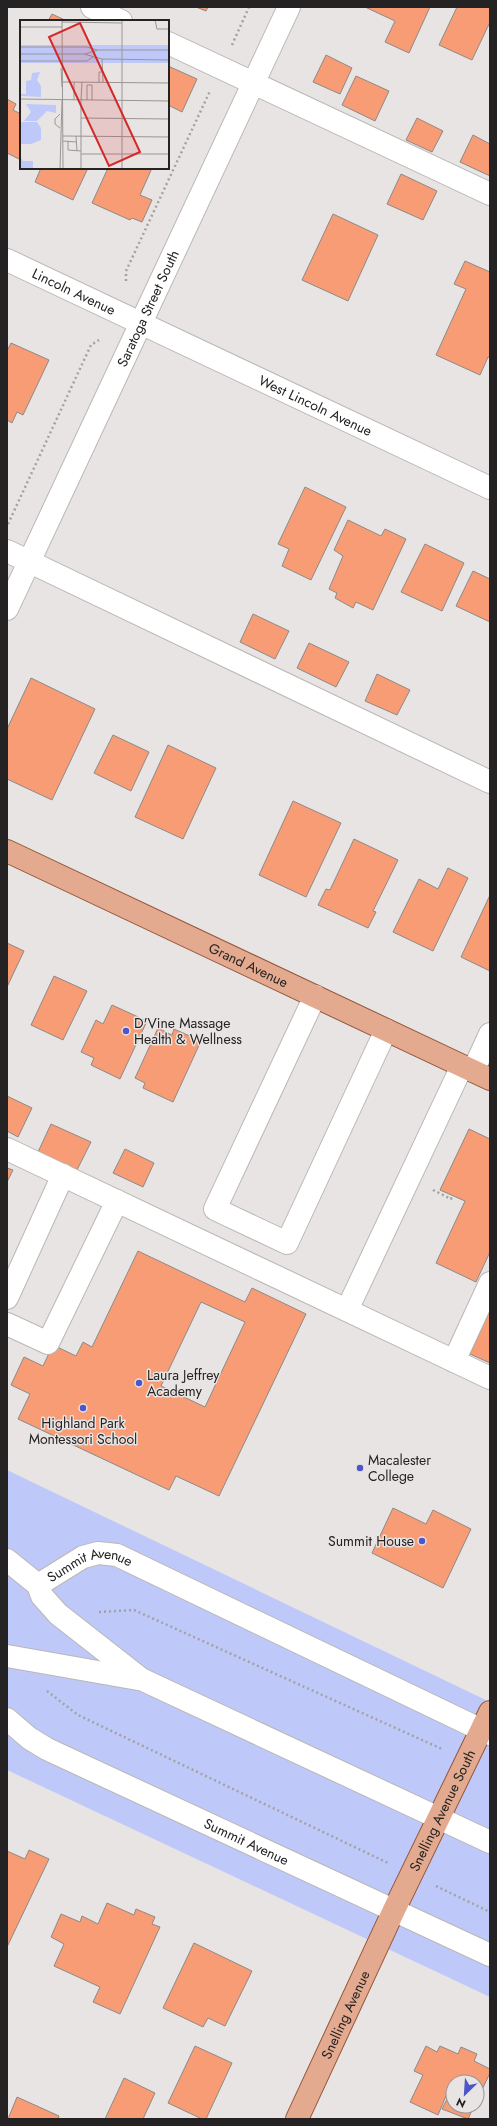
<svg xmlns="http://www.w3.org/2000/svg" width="497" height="2126" viewBox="0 0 497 2126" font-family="Jost,sans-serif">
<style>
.green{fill:#bfc9f9}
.building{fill:#f79c74;stroke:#8d8988;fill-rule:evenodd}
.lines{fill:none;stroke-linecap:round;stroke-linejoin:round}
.minor-casing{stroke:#bab7b5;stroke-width:24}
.major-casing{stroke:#945539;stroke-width:24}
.path{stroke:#a4a1a1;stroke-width:2.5;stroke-dasharray:2 3;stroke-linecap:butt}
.minor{stroke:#fff;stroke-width:22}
.major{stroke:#e3aa8f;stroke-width:22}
.poi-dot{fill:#4e54ca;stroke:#e8e4e3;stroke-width:1.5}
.labels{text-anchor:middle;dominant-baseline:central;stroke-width:3;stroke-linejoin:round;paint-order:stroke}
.street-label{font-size:14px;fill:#242222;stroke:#e8e4e3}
.poi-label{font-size:14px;fill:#242222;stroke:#e8e4e3;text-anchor:start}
.inset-road{fill:none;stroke:#9a9696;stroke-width:1}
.view{fill:#d62828;fill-opacity:0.15;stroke:#d62828;stroke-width:2}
.inset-edge{fill:none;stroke:#242222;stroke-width:2}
</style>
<rect width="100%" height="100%" fill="#e8e4e3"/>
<path class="green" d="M7 1470 490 1702V1997L7 1770Z"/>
<path class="building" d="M196 7H208L206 11Z
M365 7H430L409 53 385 42 395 21Z
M457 7H490V22L472 60 439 45Z
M52 14 67 21H48Z
M326 55 352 68 340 94 313 82Z
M168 66 197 79 182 112 168 105Z
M356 76 389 91 375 121 342 105Z
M7 99 16 104 13 110 21 114V155L19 159 7 153Z
M417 118 443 131 432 152 406 140Z
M473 135 490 144V176L460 162Z
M41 168H88L73 200 35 182Z
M108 168H152L140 195 152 200 142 222 132 218 130 220 92 203Z
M401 174 437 191 423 220 387 204Z
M333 214 378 235 348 301 302 280Z
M465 261 490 272V358L488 357 480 375 436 355 466 289 454 284Z
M11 343 49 360 23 415 17 412 12 423 7 420V351Z
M305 487 346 507 311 580 282 566 289 549 278 544Z
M348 520 381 536 385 529 406 539 373 610 356 602 353 608 335 598 337 593 329 589 343 556 334 550Z
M425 544 464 563 442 611 401 592Z
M473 571 490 579V622L456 606Z
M253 614 289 631 275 659 240 642Z
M309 643 349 662 336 687 297 668Z
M377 674 410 690 397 715 365 701Z
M31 678 95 709 52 800 7 779V729Z
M113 735 149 752 131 791 94 773Z
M168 745 216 768 183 839 135 817Z
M293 801 341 823 306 897 259 875Z
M354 839 398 860 373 911 376 912 368 928 318 905 326 889 330 890Z
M448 868 468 878 433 951 393 932 419 879 438 889Z
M490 895V971L461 957Z
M7 943 24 951 7 987Z
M54 976 87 991 63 1040 31 1025Z
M112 1005 147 1021 120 1079 91 1065 94 1058 81 1052 96 1020 103 1024Z
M158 1028 172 1035 174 1029 201 1041 173 1102 143 1088 145 1083 135 1078Z
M7 1096 32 1108 18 1137 7 1131Z
M51 1124 91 1142 77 1170 38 1152Z
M469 1129 490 1139V1252L476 1282 436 1263 465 1201 440 1190Z
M125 1149 154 1163 143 1187 113 1173Z
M7 1168 13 1170 7 1182Z
M138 1251 245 1302 252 1288 306 1314 219 1496 176 1476 169 1490 18 1419 30 1394 11 1385 24 1357 43 1366 53 1345 76 1356 83 1342 92 1347ZM201 1302 245 1322 205 1407 161 1386Z
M490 1310V1363L470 1354Z
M393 1508 426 1524 433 1510 471 1529 443 1588 372 1553Z
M29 1850 49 1859 7 1947V1851L25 1859Z
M107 1903 134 1915 136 1909 155 1917 152 1924 160 1927 120 2014 93 2002 100 1987 54 1966 64 1944 51 1937 61 1914 80 1922 82 1916 98 1924Z
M194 1943 252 1971 225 2026 208 2018 203 2027 163 2008Z
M195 2046 232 2063 206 2119H202L168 2103Z
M426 2046 437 2052 440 2046 458 2054 461 2047 477 2054 474 2061 490 2069V2073L477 2100V2082H453V2106H474L468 2119 442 2109 448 2097 446 2096 438 2115 410 2102 423 2075 414 2071Z
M124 2078 155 2093 143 2119H105Z
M17 2097 59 2116 58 2119H8Z"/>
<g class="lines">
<defs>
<g id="minor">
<path d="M92 7 121 21"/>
<path d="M168 43 490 194"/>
<path id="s1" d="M7 260 490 488"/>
<path d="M7 551 490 782"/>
<path id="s2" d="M7 609 289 7"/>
<path d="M315 996 215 1209 287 1243 386 1030"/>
<path d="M473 1071 490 1034"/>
<path d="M7 1149 490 1378"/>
<path d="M7 1298 63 1175"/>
<path d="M347 1310 462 1066"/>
<path d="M7 1324 48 1343 117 1201"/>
<path d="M454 1361 490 1283"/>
<path d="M7 1560 38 1585 42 1596 58 1614 141 1679 490 1842"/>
<path id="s3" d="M38 1585 83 1557 98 1553 117 1555 490 1734"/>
<path d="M7 1656 138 1679"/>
<path id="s4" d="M7 1719 29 1738 47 1749 490 1955"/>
</g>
<g id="major">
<path id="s5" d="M7 851 490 1079"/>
<path id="s6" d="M297 2119 394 1910 490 1712"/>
</g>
</defs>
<use href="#minor" class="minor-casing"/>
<use href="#major" class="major-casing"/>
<path class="path" d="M232 45 249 7
M126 281V271L210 91
M8 524 91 345 99 340
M433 1190 451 1199 452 1195
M99 1612 134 1610 442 1749
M47 1691 78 1715 388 1863
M436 1886 490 1912"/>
<use href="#minor" class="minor"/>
<use href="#major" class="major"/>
</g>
<g class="poi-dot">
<circle cx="126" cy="1031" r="4"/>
<circle cx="139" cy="1383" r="4"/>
<circle cx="83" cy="1408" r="4"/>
<circle cx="360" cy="1468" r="4"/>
<circle cx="422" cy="1541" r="4"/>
</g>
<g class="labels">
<g class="street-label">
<text stroke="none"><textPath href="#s1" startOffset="74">Lincoln Avenue</textPath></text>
<text stroke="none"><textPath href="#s2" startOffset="332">Saratoga Street South</textPath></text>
<text stroke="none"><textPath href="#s1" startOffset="341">West Lincoln Avenue</textPath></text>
<text stroke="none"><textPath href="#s5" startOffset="267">Grand Avenue</textPath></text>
<text stroke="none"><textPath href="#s3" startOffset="58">Summit Avenue</textPath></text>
<text stroke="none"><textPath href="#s6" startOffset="341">Snelling Avenue South</textPath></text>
<text stroke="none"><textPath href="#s4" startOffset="270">Summit Avenue</textPath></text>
<text stroke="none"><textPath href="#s6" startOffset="115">Snelling Avenue</textPath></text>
</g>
<g class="poi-label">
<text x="134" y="1023">D'Vine Massage<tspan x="134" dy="16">Health &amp; Wellness</tspan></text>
<text x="147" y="1375">Laura Jeffrey<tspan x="147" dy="16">Academy</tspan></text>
<text x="83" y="1423" text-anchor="middle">Highland Park<tspan x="83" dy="16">Montessori School</tspan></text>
<text x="368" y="1460">Macalester<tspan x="368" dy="16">College</tspan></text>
<text x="414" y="1541" text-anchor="end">Summit House</text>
</g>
</g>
<g transform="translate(20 20)">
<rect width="149" height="149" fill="#e8e4e3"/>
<path d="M0 25H149V43H0ZM20 52 17 60 21 66V77L0 76V74H6V61L11 60 12 53ZM6 84 36 85V93L27 91 17 101H4L11 92ZM0 102H17L21 108V120L11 124H0ZM0 136 3 141H13V149H0Z" fill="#bfc9f9"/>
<path class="inset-road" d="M42 0 43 149M102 0V149M135 0 137 9H149M42 2 102 3M0 7H42M0 27H67L77 30M0 34H64L82 39 149 40M65 34 78 30H149M82 39 83 62M0 41H67L73 37M41 48 42 67M43 62 149 63M54 62V80M79 62V52H82M0 79 149 81M61 80 62 62M67 80V65H72V80M61 98 149 99M40 108 35 104V99L40 94M43 116 149 117M56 116 57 131M43 121 56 122M48 121V130L61 131M61 134H149M40 149 42 80M61 149V80"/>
<path class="view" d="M60 3 120 132 89 146 29 17Z"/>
<rect width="149" height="149" class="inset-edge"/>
</g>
<rect width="497" height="2126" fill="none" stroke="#242222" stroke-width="16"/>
<g transform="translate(465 2094) rotate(205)"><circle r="19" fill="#e8e4e3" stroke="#9a9696"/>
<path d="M0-3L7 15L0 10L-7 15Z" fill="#4e54ca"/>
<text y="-6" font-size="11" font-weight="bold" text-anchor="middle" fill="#242222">N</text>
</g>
</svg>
